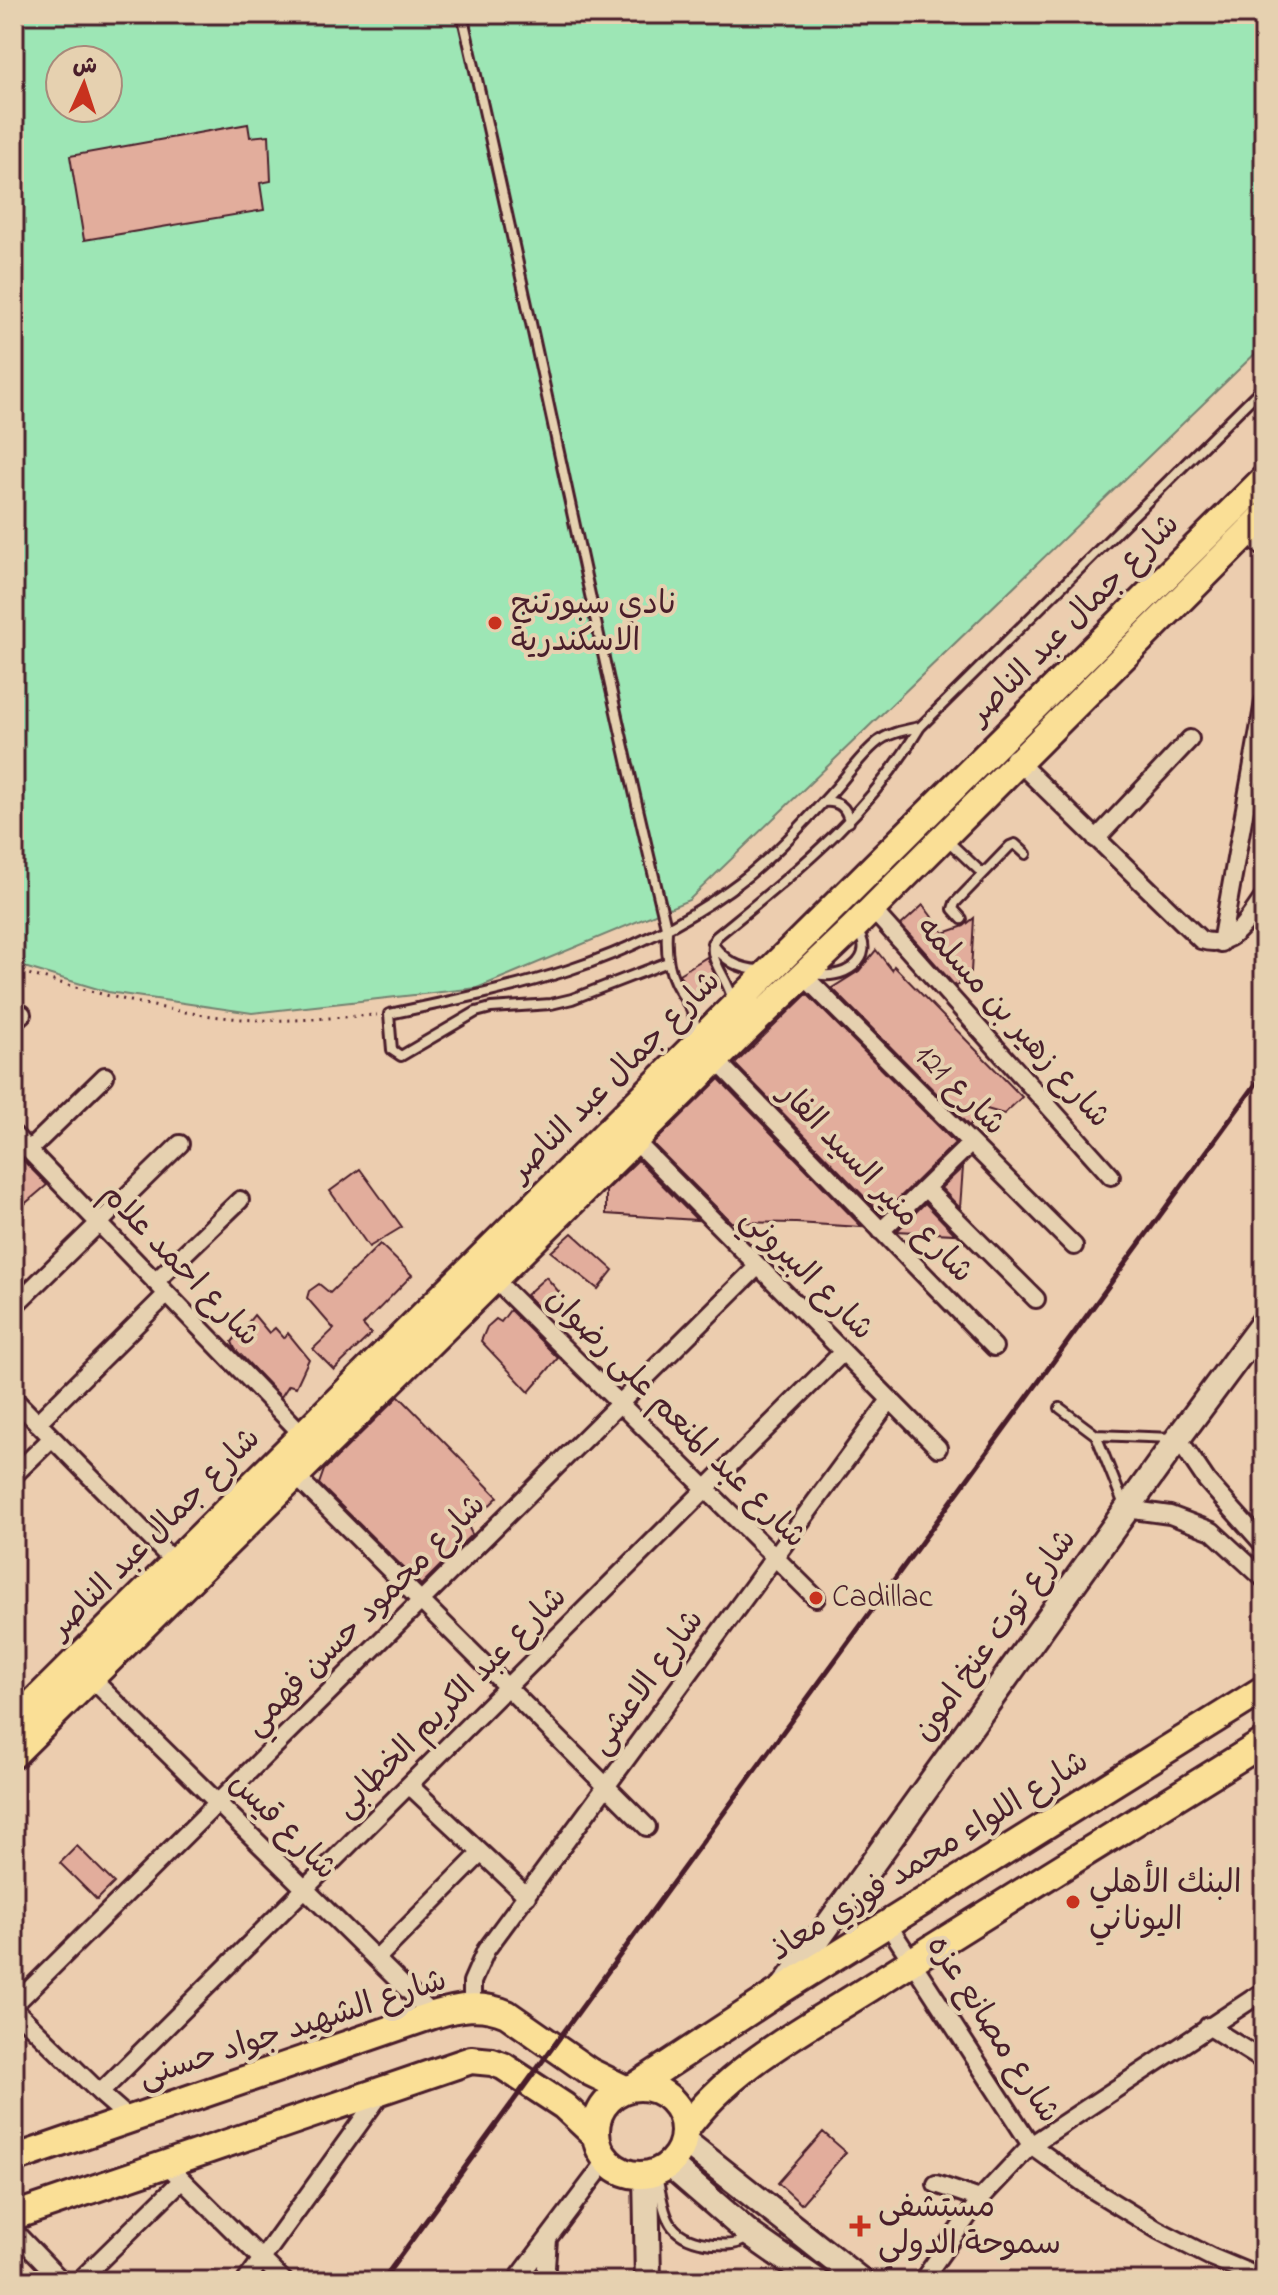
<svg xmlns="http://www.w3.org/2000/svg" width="1278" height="2295" viewBox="0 0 1278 2295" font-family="'Indie Flower','Playpen Sans Arabic',sans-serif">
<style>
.green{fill:#9de6b5;stroke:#748270;stroke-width:2;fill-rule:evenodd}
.building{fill:#e2ad9c;stroke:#4a1f2b;stroke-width:2}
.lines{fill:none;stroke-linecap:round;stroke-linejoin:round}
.lane-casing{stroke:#4a1f2b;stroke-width:14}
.street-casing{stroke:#4a1f2b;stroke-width:22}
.secondary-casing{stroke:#4a1f2b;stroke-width:30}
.primary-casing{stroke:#4a1f2b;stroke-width:32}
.path{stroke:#4a1f2b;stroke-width:3;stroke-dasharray:2 6;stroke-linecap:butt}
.lane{stroke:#e6d1b0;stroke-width:8}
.street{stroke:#e6d1b0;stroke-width:16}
.secondary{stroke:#e6d1b0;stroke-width:24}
.primary{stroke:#fadf96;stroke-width:26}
.rail{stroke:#4a1f2b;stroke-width:5}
.poi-dot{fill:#c8321e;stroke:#e6d1b0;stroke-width:3}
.labels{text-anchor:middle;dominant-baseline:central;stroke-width:8;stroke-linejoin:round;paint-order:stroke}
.poi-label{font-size:32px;fill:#4a1f2b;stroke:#e6d1b0;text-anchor:start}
.street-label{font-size:32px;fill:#4a1f2b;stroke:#e6d1b0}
</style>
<rect width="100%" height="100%" fill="#eccdaf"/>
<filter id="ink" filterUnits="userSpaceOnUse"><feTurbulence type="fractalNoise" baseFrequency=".0125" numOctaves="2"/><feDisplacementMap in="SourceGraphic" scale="16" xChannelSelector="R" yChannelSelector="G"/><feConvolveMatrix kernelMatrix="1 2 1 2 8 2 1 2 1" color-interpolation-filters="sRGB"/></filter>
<g filter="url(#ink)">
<path class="green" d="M14 14H1264V345L689 900 477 988 252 1013 108 992 14 964ZM60 60H108V108H60Z"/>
<path class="building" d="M248 124 250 137 269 135 271 181 260 183 264 210 84 240 70 156Z
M923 905 944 933 964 926 974 918 971 972H968L956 987 901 925Z
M876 950 892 970 894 966 1022 1097 1004 1114 983 1108 969 1126 832 988 859 971Z
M707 957 719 984 696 1004 679 974Z
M807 994 955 1143 882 1215 735 1064Z
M719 1079 862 1227 796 1223 731 1222 653 1144Z
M14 1151 47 1185 14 1213Z
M638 1160 697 1220 606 1214V1191Z
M963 1167 960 1208 941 1188Z
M360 1169 402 1227 369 1247 330 1191Z
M925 1203 955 1234 897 1231Z
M572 1233 613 1270 598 1289 551 1252Z
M380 1244 412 1275 363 1325 371 1334 334 1370 313 1349 334 1329 307 1298 309 1291 319 1284 330 1293Z
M546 1277 559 1292 540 1309 526 1295Z
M510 1310 558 1358 529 1392 481 1341 487 1327 496 1319 501 1322Z
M254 1315 269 1333 275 1328 284 1338 288 1333 309 1359 296 1387 289 1385 281 1397 235 1349 232 1342Z
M399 1396 498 1497 468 1526 472 1534 421 1585 319 1484 324 1470Z
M77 1846 114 1883 97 1900 60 1863Z
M823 2132 846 2152 801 2204 778 2183Z"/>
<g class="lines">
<defs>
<path id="lane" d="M462 14C533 319 593 626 667 931 666 948 667 966 675 982 685 1003 697 1008 695 1035
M823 802C838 800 847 807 849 822
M947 840 983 874
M962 919 953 909 955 903 1010 846 1015 844 1026 854
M712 943C725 961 738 969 760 970
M668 962 572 999 551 1004 491 1008 476 1012 401 1056 392 1050 389 1014C514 988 623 966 729 890 769 862 802 825 835 789 848 774 860 757 875 744 887 733 905 730 920 727
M813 973C841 983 880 958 856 930
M732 998C728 978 704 956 716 937 795 872 867 817 920 727L1264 386
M1060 1408 1096 1435 1124 1505
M1096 1435 1173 1438
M656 2172C666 2214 663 2239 713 2244 727 2245 738 2246 749 2236"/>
<path id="street" d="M1248 532 1264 548
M1014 758 1201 940C1233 950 1247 920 1264 897
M1096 839 1190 739
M871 908 1111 1176
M1221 943 1264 702
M804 976 1074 1246
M14 1021 22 1014
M716 1060 994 1347
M14 1135 304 1436
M635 1141 938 1448
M29 1150 105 1076
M925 1188 1036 1299
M881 1231 971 1143
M494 1279 816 1598
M155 1282 240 1200
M14 1306 180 1144
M14 1399 175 1563
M37 1423 167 1294
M1178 1438 1207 1481 1264 1545
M14 1475 52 1438
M296 1476 647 1827
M1126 1509 1170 1515 1212 1531 1264 1579
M91 1678 433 2015
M409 1785 527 1896
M887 1923 1031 2145 1093 2190 1158 2230 1211 2257 1264 2279
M376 1959 481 1853
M14 2005 758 1266
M472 2006V1982L486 1950 890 1400
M14 2009 100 2093 131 2120
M1208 2026 1264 2061
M100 2093 843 1352
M166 2164 284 2281
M936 2184 980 2199
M14 2231 62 2281
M79 2281 182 2180
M246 2281 383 2091
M516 2281 607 2160
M545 2281 548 2239
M922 2281 980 2199 1031 2145 1264 1991"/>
<path id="secondary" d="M783 1988 1178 1438 1264 1322
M683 2140 861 2281
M669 2164 751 2235 817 2281
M646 2174 648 2281"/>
<path id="primary" d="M14 1722 1264 479
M14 1754 749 1027 854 927 1264 516
M634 2087 783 1989 1264 1689
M596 2131a44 44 0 1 1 88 0a44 44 0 1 1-88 0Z
M684 2131C731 2065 809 2027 876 1984 1004 1902 1135 1823 1264 1742
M14 2159 433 2015C459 2007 481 2003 507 2014L590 2072 625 2089
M14 2216 471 2060 492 2062 503 2066 564 2106 596 2136"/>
</defs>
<use href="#lane" class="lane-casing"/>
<use href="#street" class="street-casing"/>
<use href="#secondary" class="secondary-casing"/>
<use href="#primary" class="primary-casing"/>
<path class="path" d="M14 970C89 991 164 1013 242 1019 286 1023 333 1017 377 1015"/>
<use href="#lane" class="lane"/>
<use href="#street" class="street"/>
<use href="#secondary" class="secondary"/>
<use href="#primary" class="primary"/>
<path class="rail" d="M382 2281 1264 1073"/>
</g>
</g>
<g class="poi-dot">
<circle cx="495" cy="623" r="8"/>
<circle cx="816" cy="1598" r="8"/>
<circle cx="1073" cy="1902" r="8"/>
<path d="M856 2214h8v8h8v8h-8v8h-8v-8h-8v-8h8z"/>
</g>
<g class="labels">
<g class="poi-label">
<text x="511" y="605">نادي سبورتنج<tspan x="511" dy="37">الاسكندرية</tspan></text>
<text x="832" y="1598">Cadillac</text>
<text x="1089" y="1884">البنك الأهلي<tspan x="1089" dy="37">اليوناني</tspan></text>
<text x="878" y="2208">مستشفى<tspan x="878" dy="37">سموحة الدولي</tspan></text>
</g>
<g class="street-label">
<text transform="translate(1075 620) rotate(-45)">شارع جمال عبد الناصر</text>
<text transform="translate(1012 1023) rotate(48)">شارع زهير بن مسلمه</text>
<text transform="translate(616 1077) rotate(-45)">شارع جمال عبد الناصر</text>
<text transform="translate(959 1091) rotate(45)">شارع 121</text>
<text transform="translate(875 1184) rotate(46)">شارع منير السيد الفار</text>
<text transform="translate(179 1266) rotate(46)">شارع احمد علام</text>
<text transform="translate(806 1275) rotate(45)">شارع البيروني</text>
<text transform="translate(675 1419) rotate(45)">شارع عبد المنعم على رضوان</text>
<text transform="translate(156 1534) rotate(-45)">شارع جمال عبد الناصر</text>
<text transform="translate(366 1616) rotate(-45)">شارع محمود حسن فهمي</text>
<text transform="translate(996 1636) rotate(-54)">شارع توت عنخ امون</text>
<text transform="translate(648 1683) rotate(-54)">شارع الاعشى</text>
<text transform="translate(452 1703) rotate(-45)">شارع عبد الكريم الخطابى</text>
<text transform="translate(282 1827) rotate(45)">شارع قيس</text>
<text transform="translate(930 1857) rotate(-32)">شارع اللواء محمد فوزي معاذ</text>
<text transform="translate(293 2030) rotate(-18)">شارع الشهيد جواد حسنى</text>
<text transform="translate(992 2030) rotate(57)">شارع مصانع عزه</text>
</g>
</g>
<rect width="1278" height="2295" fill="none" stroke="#e6d1b0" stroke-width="48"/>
<rect x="24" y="24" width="1230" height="2247" fill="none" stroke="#4a1f2b" stroke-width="3" filter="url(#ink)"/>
<g transform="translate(84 84) rotate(3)"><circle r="38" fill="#e6d1b0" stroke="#a88a7b" stroke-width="2"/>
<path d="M0-6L14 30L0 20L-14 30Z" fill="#c8321e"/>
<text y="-12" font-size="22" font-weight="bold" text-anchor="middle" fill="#4a1f2b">ش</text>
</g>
</svg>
